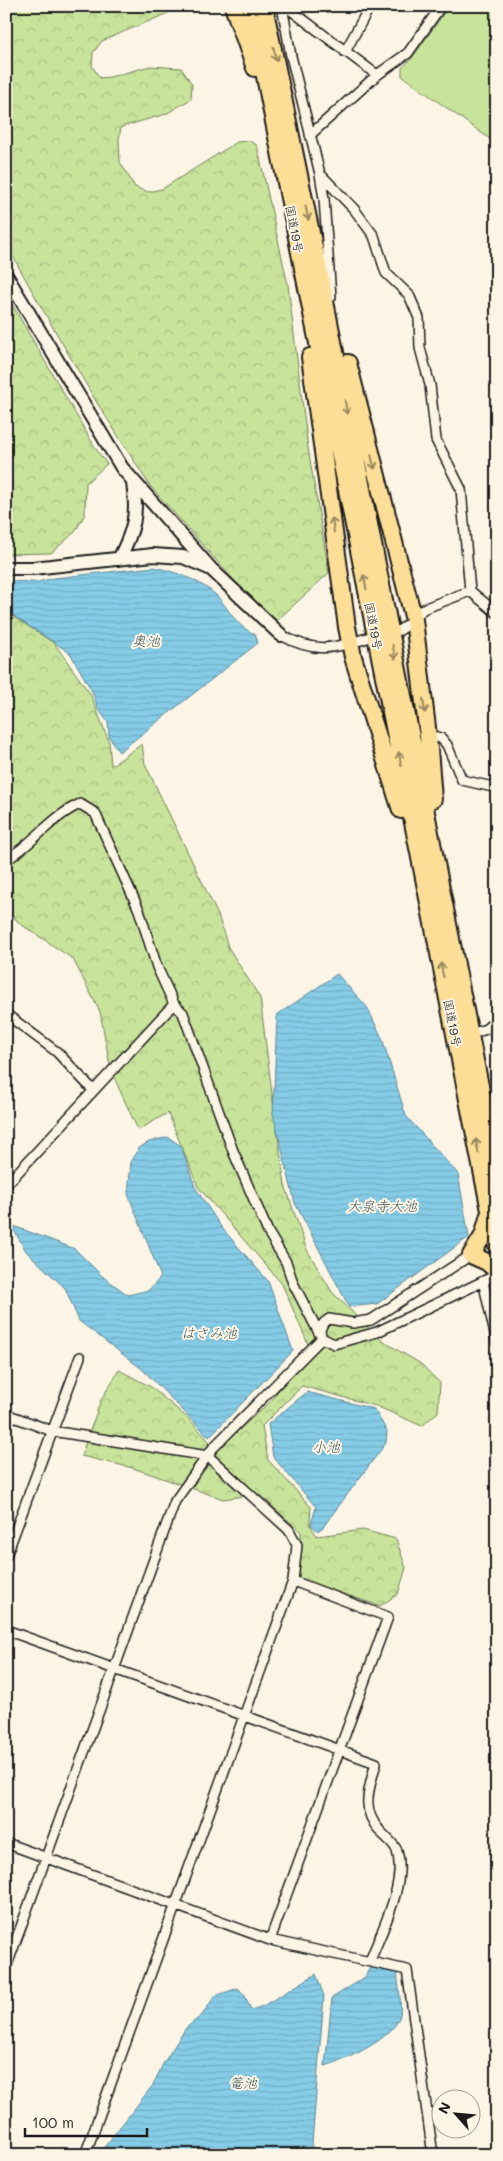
<svg xmlns="http://www.w3.org/2000/svg" width="503" height="2161" viewBox="0 0 503 2161" font-family="Mali,'Klee One',sans-serif">
<style>
.grass{fill:#c8e39a;stroke:#72805b}
.forest{fill:url(#forest-crowns);stroke:#72805b}
.water{fill:url(#water-rules);stroke:#5c8696}
.lines{fill:none;stroke-linecap:round;stroke-linejoin:round}
.street-casing{stroke:#1c1c1c;stroke-width:12}
.secondary-casing{stroke:#1c1c1c;stroke-width:16}
.highway-casing{stroke:#1c1c1c;stroke-width:20}
.street{stroke:#fcf5e5;stroke-width:9}
.secondary{stroke:#fcf5e5;stroke-width:12}
.highway{stroke:#fdde96;stroke-width:16}
.oneway{stroke:#98875f}
.labels{text-anchor:middle;dominant-baseline:central;stroke-width:4;stroke-linejoin:round;paint-order:stroke}
.street-label{font-size:12px;fill:#1c1c1c;stroke:#fcf5e5}
.water-label{font-size:14px;font-style:italic;fill:#415a63;stroke:#fcf5e5}
</style>
<defs>
<pattern id="forest-crowns" width="20" height="18" patternUnits="userSpaceOnUse" patternTransform="scale(1.25)"><rect width="20" height="18" fill="#c8e39a"/><path d="M2 6a3 3 0 1 1 6 0M12 15a3 3 0 1 1 6 0" fill="none" stroke="#abc284"/></pattern>
<pattern id="water-rules" width="6" height="5" patternUnits="userSpaceOnUse" patternTransform="scale(1.25)"><rect width="6" height="5" fill="#86cce7"/><path d="M0 2.5h6" fill="none" stroke="#73afc6"/></pattern>
</defs>
<rect width="100%" height="100%" fill="#fcf5e5"/>
<filter id="ink" filterUnits="userSpaceOnUse"><feTurbulence type="fractalNoise" baseFrequency=".02" numOctaves="2"/><feDisplacementMap in="SourceGraphic" scale="10" xChannelSelector="R" yChannelSelector="G"/><feConvolveMatrix kernelMatrix="1 2 1 2 8 2 1 2 1" color-interpolation-filters="sRGB"/></filter>
<g filter="url(#ink)">
<path class="grass" d="M449 6H497V144L402 76V68L412 58Z"/>
<path class="forest" d="M6 6H185L102 41 93 53 92 66 100 78 110 77 150 66 181 68 192 84 191 99 166 114 121 127 119 139 120 162 135 187 148 192 162 189 237 142 249 141 257 145 288 285 308 448 329 573 273 624 150 486 94 398 40 305 6 244Z
M6 294 96 449 107 464 86 483 85 514 75 532 51 553 6 554Z
M6 612 54 643 91 695 109 742 111 766 142 744 145 764 218 915 228 947 260 998 275 1117 285 1185 306 1248 332 1292 381 1340 421 1364 440 1383 438 1412 422 1426 376 1406 302 1386 262 1426 268 1460 311 1507 310 1525 317 1536 363 1530 396 1539 406 1568 398 1594 380 1606 295 1578 301 1532 259 1494 223 1499 133 1468 81 1456 101 1400 119 1370 151 1387 190 1420 217 1450 272 1400 308 1344 282 1284 198 1187 168 1113 138 1130 111 1071 100 1012 73 959 19 923 6 908Z"/>
<path class="water" d="M154 567C176 572 200 580 217 596 230 610 236 627 255 634L258 643 119 752 109 737 108 722 98 709 93 693 70 653 6 611V581L38 582 54 578Z
M337 974 367 1007 382 1038 406 1116 458 1174 469 1237 377 1304 349 1307 295 1203 273 1114 277 1015Z
M168 1137 181 1146 195 1187 221 1227 268 1281 293 1351 209 1437 142 1369 79 1321 65 1288 26 1251 11 1225 75 1249 102 1276 128 1295 149 1290 161 1277 128 1194 131 1162 139 1148 149 1142Z
M307 1392 374 1409 387 1431 386 1443 323 1527 318 1531 311 1525 316 1507 273 1457 268 1424Z
M371 1965 397 1972C398 1983 402 2005 400 2015 394 2039 346 2060 325 2066L332 1998 365 1977Z
M316 1974 324 1996 311 2155H98L153 2085 164 2062 186 2028 202 2015 215 1996 238 1988 245 1996 251 2010 263 2006Z"/>
<g class="lines">
<defs>
<path id="street" d="M282 6 291 56 320 174 354 209 374 236 386 273 409 295 419 318 420 348 430 385 436 440 461 489 470 591 497 613
M292 11 377 75
M345 52 370 6
M310 135 377 75 408 53 441 6
M320 174 324 199 331 297
M400 630 414 620 423 609 470 591
M281 635C315 654 334 649 370 637
M428 736 441 738 447 745 462 780 497 788
M6 860C33 844 51 817 80 804L95 813 139 910 157 967 174 1004 183 1013 233 1151 268 1232 286 1262 293 1283 319 1333
M6 1014 57 1052 93 1090
M469 1035 486 1029 497 1019
M6 1185 174 1004
M471 1255 371 1320 353 1323 329 1319C321 1324 318 1330 322 1338L334 1344 377 1332 490 1278
M483 1281 497 1343
M6 1414 52 1431 208 1456 289 1530 297 1545 293 1581 85 2155
M6 1556 80 1357
M6 1630 376 1763C369 1789 360 1809 380 1831 385 1837 395 1844 397 1851 407 1883 381 1932 370 1961
M6 1843 270 1940 407 1970 433 2155
M270 1940 388 1617 293 1581
M6 1968 175 1501 213 1448 322 1338"/>
<path id="secondary" d="M6 275 122 468 211 569
M119 559C134 530 138 515 133 483
M6 568H33L153 555 183 557 211 569 281 635"/>
<path id="highway" d="M233 6 255 68
M251 6 497 1246
M264 6 321 281 497 1172
M310 357 347 627 353 657 401 810
M348 363 414 620 428 736 433 799
M489 1215 483 1236 471 1255 487 1262 497 1271"/>
</defs>
<use href="#street" class="street-casing"/>
<use href="#secondary" class="secondary-casing"/>
<use href="#highway" class="highway-casing"/>
<use href="#street" class="street"/>
<use href="#secondary" class="secondary"/>
<use href="#highway" class="highway"/>
</g>
<defs><path id="oneway-shaft" d="M-6 0H5M1.5-3L5.5 0L1.5 3" fill="none" stroke-width="1.6" stroke-linecap="round" stroke-linejoin="round" transform="scale(1.25)"/></defs>
<g class="oneway">
<use href="#oneway-shaft" transform="translate(275 54) rotate(78)"/>
<use href="#oneway-shaft" transform="translate(307 213) rotate(78)"/>
<use href="#oneway-shaft" transform="translate(346 407) rotate(79)"/>
<use href="#oneway-shaft" transform="translate(373 462) rotate(75)"/>
<use href="#oneway-shaft" transform="translate(333 525) rotate(-98)"/>
<use href="#oneway-shaft" transform="translate(365 582) rotate(-101)"/>
<use href="#oneway-shaft" transform="translate(394 652) rotate(79)"/>
<use href="#oneway-shaft" transform="translate(424 706) rotate(83)"/>
<use href="#oneway-shaft" transform="translate(400 759) rotate(-101)"/>
<use href="#oneway-shaft" transform="translate(442 970) rotate(-101)"/>
<use href="#oneway-shaft" transform="translate(477 1146) rotate(-101)"/>
</g>
</g>
<g class="labels">
<g class="street-label">
<text transform="translate(295 229) rotate(79)">国道19号</text>
<text transform="translate(374 626) rotate(79)">国道19号</text>
<text transform="translate(453 1023) rotate(79)">国道19号</text>
</g>
<g class="water-label">
<text x="146" y="640">奥池</text>
<text x="382" y="1205">大泉寺大池</text>
<text x="209" y="1332">はさみ池</text>
<text x="326" y="1446">小池</text>
<text x="243" y="2082">篭池</text>
</g>
</g>
<rect width="503" height="2161" fill="none" stroke="#fcf5e5" stroke-width="25"/>
<rect x="12" y="12" width="478" height="2136" fill="none" stroke="#1c1c1c" stroke-width="2" filter="url(#ink)"/>
<g transform="translate(456 2114) rotate(297)"><circle r="24" fill="#fcf5e5" stroke="#a29e95"/>
<path d="M0-4L9 19L0 12L-9 19Z" fill="#1c1c1c"/>
<text y="-8" font-size="14" font-weight="bold" text-anchor="middle" fill="#1c1c1c">N</text>
</g>
<path d="M25 2128v8h122v-8" fill="none" stroke="#1c1c1c" stroke-width="2.5"/>
<text x="32" y="2128" font-size="15" fill="#1c1c1c" stroke="#fcf5e5" stroke-width="4" paint-order="stroke">100 m</text>
</svg>
